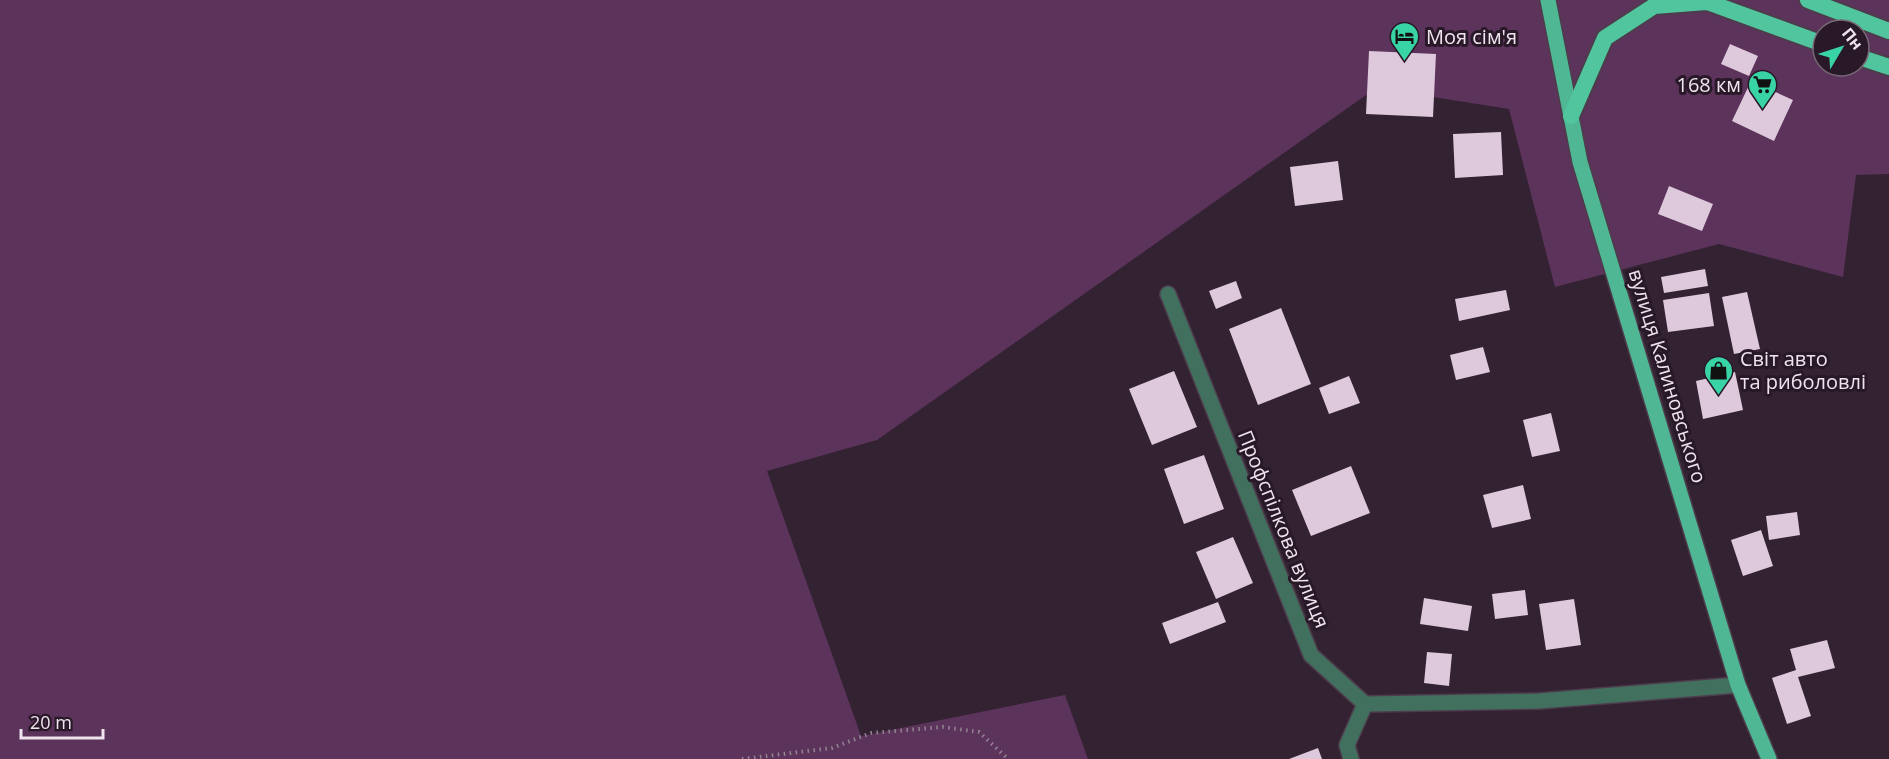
<svg xmlns="http://www.w3.org/2000/svg" width="1889" height="759" viewBox="0 0 1889 759" font-family="'Open Sans',sans-serif">
<style>
.green{fill:#5c335b;fill-rule:evenodd}
.building{fill:#ddc8dc}
.lines{fill:none;stroke-linecap:round;stroke-linejoin:round}
.minor-casing{stroke:#4d3d4c;stroke-width:18}
.primary-casing{stroke:#4d3d4c;stroke-width:18}
.trunk-casing{stroke:#4d3d4c;stroke-width:20}
.path{stroke:#928491;stroke-width:4;stroke-dasharray:1.5 4.5;stroke-linecap:butt}
.minor{stroke:#42705f;stroke-width:15}
.primary{stroke:#4fb793;stroke-width:15}
.trunk{stroke:#50c59e;stroke-width:16}
.labels{text-anchor:middle;dominant-baseline:central;stroke-width:6;stroke-linejoin:round;paint-order:stroke}
.poi-label{font-size:20px;fill:#efe4ee;stroke:#291928;text-anchor:start}
.street-label{font-size:20px;fill:#efe4ee;stroke:#291928}
</style>
<rect width="100%" height="100%" fill="#332232"/>
<path class="green" d="M0 0H1889V174L1856 175 1843 277 1719 244 1555 287 1509 109 1376 88 877 440 767 471 861 736 1065 695 1088 759H0ZM1823 30H1859V66H1823Z"/>
<path class="building" d="M1730 44 1758 56 1749 76 1721 64Z
M1369 51 1436 54 1433 117 1366 114Z
M1751 81 1793 100 1774 141 1732 121Z
M1501 132 1503 175 1455 178 1453 134Z
M1338 161 1343 200 1295 206 1290 167Z
M1669 186 1713 204 1702 231 1658 214Z
M1705 269 1708 286 1664 293 1661 277Z
M1236 281 1242 298 1216 309 1209 291Z
M1506 290 1510 310 1459 321 1455 299Z
M1747 292 1760 349 1734 354 1722 297Z
M1709 293 1714 326 1668 332 1663 300Z
M1281 308 1311 384 1258 405 1229 329Z
M1483 347 1490 372 1456 380 1450 355Z
M1174 371 1197 427 1152 445 1129 389Z
M1735 372 1743 410 1703 419 1696 381Z
M1349 376 1360 403 1329 414 1319 388Z
M1551 413 1560 451 1532 457 1523 420Z
M1204 455 1224 509 1184 524 1164 469Z
M1351 466 1370 513 1311 536 1292 490Z
M1523 485 1531 519 1492 528 1483 495Z
M1797 512 1800 535 1769 540 1766 516Z
M1761 530 1773 566 1743 576 1731 540Z
M1233 537 1253 583 1216 599 1196 552Z
M1525 590 1528 615 1495 619 1492 594Z
M1424 598 1472 606 1468 631 1420 624Z
M1574 599 1581 645 1546 650 1539 604Z
M1218 602 1226 622 1170 644 1162 623Z
M1827 640 1835 668 1798 677 1811 716 1787 724 1772 678 1796 670 1790 649Z
M1427 652 1452 654 1449 686 1424 683Z
M1318 748 1322 759H1289Z"/>
<g class="lines">
<defs>
<path id="minor" d="M1168 294 1311 655 1365 704 1347 745 1351 759
M1365 704 1539 701 1738 685"/>
<path id="primary" d="M1548 0 1580 162 1738 685 1769 759"/>
<path id="trunk" d="M1702 0 1823 44
M1808 0 1889 31
M1859 57 1889 67
M1571 116 1605 38 1654 6 1706 2"/>
</defs>
<use href="#minor" class="minor-casing"/>
<use href="#primary" class="primary-casing"/>
<use href="#trunk" class="trunk-casing"/>
<path class="path" d="M742 759 832 748 871 733 943 727 979 732 1008 759"/>
<use href="#minor" class="minor"/>
<use href="#primary" class="primary"/>
<use href="#trunk" class="trunk"/>
</g>
<defs>
<symbol id="hotel-pin" viewBox="-11 -11 22 30"><path d="M0 17L-7.5 6A9.5 9.5 0 1 1 7.5 6Z" fill="#39d4a5" stroke="#291928"/><path d="M-6-4.5h1.5V1H6V5H4.5V3h-9V5H-6ZM-4 0a1.8 1.8 0 1 1 3.6 0ZM.5 0V-2.5h3Q6-2.5 6 0Z" fill="#111"/></symbol>
<symbol id="supermarket-pin" viewBox="-11 -11 22 30"><path d="M0 17L-7.5 6A9.5 9.5 0 1 1 7.5 6Z" fill="#39d4a5" stroke="#291928"/><path d="M-6-5.5h2.5l.6 2H6L4.5 2H-2.5L-4.4-4H-6ZM-1.5 3.2a1.3 1.3 0 1 0 .1 0ZM3 3.2a1.3 1.3 0 1 0 .1 0Z" fill="#111"/></symbol>
<symbol id="shop-pin" viewBox="-11 -11 22 30"><path d="M0 17L-7.5 6A9.5 9.5 0 1 1 7.5 6Z" fill="#39d4a5" stroke="#291928"/><path d="M-5-2.5h2.3a2.7 3.5 0 0 1 5.4 0H5L5.5 6h-11ZM-1.5-2.5h3a1.5 2.3 0 0 0-3 0Z" fill="#111"/></symbol>
</defs>
<g fill-rule="evenodd">
<use href="#hotel-pin" x="1388" y="20" width="33" height="45"/>
<use href="#supermarket-pin" x="1746" y="68" width="33" height="45"/>
<use href="#shop-pin" x="1702" y="354" width="33" height="45"/>
</g>
<g class="labels">
<g class="poi-label">
<text x="1426" y="36">Моя сім'я</text>
<text x="1741" y="84" text-anchor="end">168 км</text>
<text x="1740" y="358">Світ авто<tspan x="1740" dy="23">та риболовлі</tspan></text>
</g>
<g class="street-label">
<text transform="translate(1668 376) rotate(73)">вулиця Калиновського</text>
<text transform="translate(1284 529) rotate(68)">Профспілкова вулиця</text>
</g>
</g>
<g transform="translate(1841 48) rotate(51)"><circle r="28" fill="#291928" stroke="#786a77" stroke-width="1.5"/>
<path d="M0-4.5L10 22L0 15L-10 22Z" fill="#39d4a5"/>
<text y="-9" font-size="16" font-weight="bold" text-anchor="middle" fill="#efe4ee">Пн</text>
</g>
<path d="M21 729v9h82v-9" fill="none" stroke="#efe4ee" stroke-width="3"/>
<text x="30" y="729" font-size="18" fill="#efe4ee" stroke="#291928" stroke-width="4.5" paint-order="stroke">20 m</text>
</svg>
